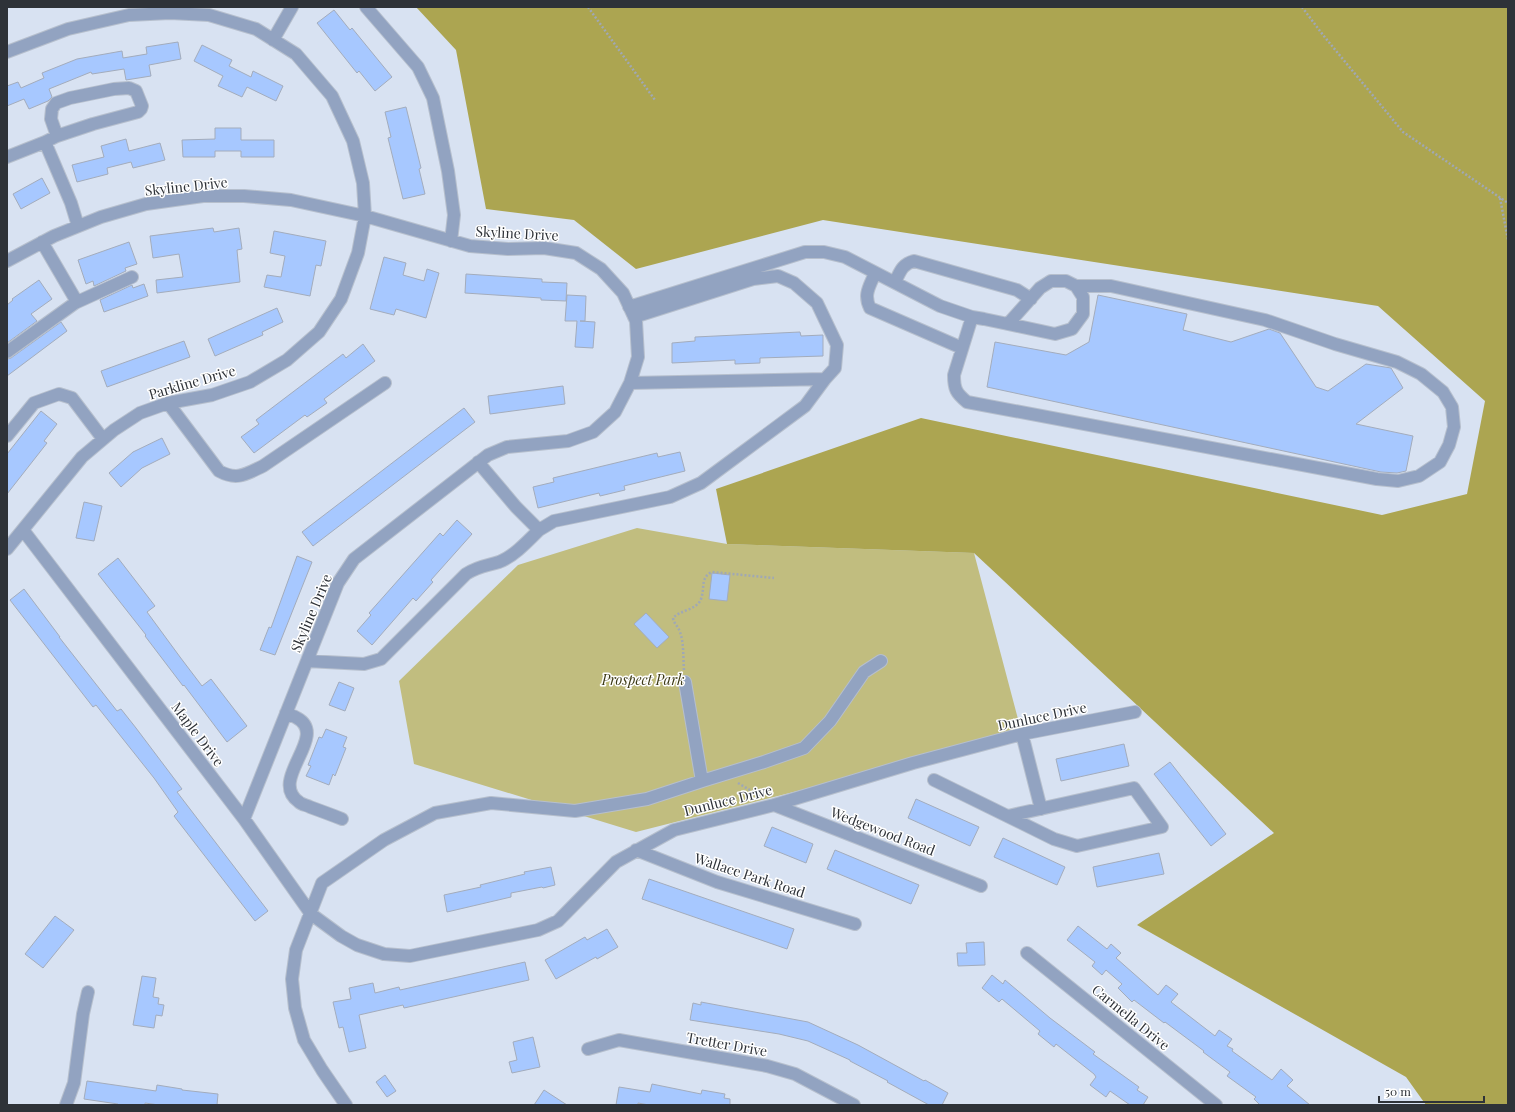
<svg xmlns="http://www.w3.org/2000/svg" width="1515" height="1112" viewBox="0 0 1515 1112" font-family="'Playfair Display',serif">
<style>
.green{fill:#c1bd7f}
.forest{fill:#aca551}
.building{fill:#a7c8ff;stroke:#a3acbc}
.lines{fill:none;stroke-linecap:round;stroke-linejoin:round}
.minor-casing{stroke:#b6bfcd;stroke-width:14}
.path{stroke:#a0a8b5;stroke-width:2.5;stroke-dasharray:2 2;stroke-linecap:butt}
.minor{stroke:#92a3c1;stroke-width:12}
.labels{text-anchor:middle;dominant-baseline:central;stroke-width:3;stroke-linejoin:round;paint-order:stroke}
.street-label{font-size:14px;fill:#2e3238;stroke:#fff}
.park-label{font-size:14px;font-style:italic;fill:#3c3915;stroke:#fff}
</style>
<rect width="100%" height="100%" fill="#d8e2f2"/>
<path class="green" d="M637 528 727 544 974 553 1022 734 636 832 414 764 399 681 518 565Z"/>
<path class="forest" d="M416 7H1508V1105H1426L1406 1077 1137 925 1274 833 974 553 727 544 716 489 921 418 1382 515 1467 494 1485 401 1378 306 823 220 636 269 574 220 486 209 456 50Z"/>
<path class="building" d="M334 10 350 30 352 28 392 77 375 91 359 71 357 73 317 23Z
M178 42 181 59 149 65 151 76 126 80 124 69 92 74 91 72 49 89 52 97 48 101 29 109 24 99 7 106V86L18 82 21 88 44 78 42 73 77 59 122 51 123 58 147 54 146 47Z
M202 45 232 60 229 66 251 77 253 71 283 86 276 101 247 87 242 97 218 86 223 76 194 61Z
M406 107 421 168 419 169 425 194 403 199 388 138 391 137 385 112Z
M215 128H241V140H274V157H241V151H215V157H183L182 140 215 139Z
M126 139 129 151 160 143 165 160 133 168 131 162 107 168 108 174 77 182 72 165 104 157 101 146Z
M42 178 50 193 21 209 13 194Z
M213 228 214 232 239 228 242 249 237 250 240 282 157 293 156 280 183 277 179 254 153 258 150 236Z
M274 231 326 241 321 266 316 265 310 296 264 287 267 275 281 277 285 256 270 253Z
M129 242 137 264 125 268 126 271 94 286 93 281 86 284 78 260Z
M384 257 406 263 403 275 424 281 427 269 439 273 426 318 396 309 394 315 370 309Z
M466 274 542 279V282L567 283 566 301 541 300V298L465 293Z
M39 280 52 299 31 314 37 321 7 343V305L13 300 12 299Z
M144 284 148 296 104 312 100 300 132 285 133 288Z
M567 295 586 296 585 321H580L595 322 593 348 575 347 577 321H565Z
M1098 295 1187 314 1183 330 1231 342 1269 329 1280 333 1316 387 1328 391 1366 364 1391 368 1403 388 1356 424 1413 436 1406 471 1397 473 1381 472 987 387 995 342 1066 355 1089 342Z
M277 308 283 322 262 332 263 335 215 356 208 339Z
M61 322 67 331 7 376V359L11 358Z
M800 332 801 336 823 335V356L760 358V363L735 364V360L672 363V343L695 341V337Z
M184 341 190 357 107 387 101 371Z
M363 344 375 361 324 399 327 403 307 417 305 415 254 453 241 437 259 424 256 420 343 354 346 358Z
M563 386 565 404 490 414 488 396Z
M464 408 475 422 313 546 302 532Z
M41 411 57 424 44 441 47 443 7 494V454Z
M162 438 170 454 142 468 121 487 109 473 133 452Z
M680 452 685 471 624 486 625 490 600 496 599 493 538 508 533 487 554 482 553 478 657 453 658 457Z
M84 502 102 506 94 541 76 538Z
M457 520 472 534 431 580 433 582 416 601 413 598 372 645 357 631 371 615 369 613 440 533 443 536Z
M297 556 312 562 275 655 260 650 269 627 271 628Z
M118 558 155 606 147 612 180 657 202 686 211 679 247 726 227 742 184 685 183 686 145 636 146 635 98 574Z
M712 573 730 575 727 601 709 599Z
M24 589 60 637H59L117 711 121 709 136 728 182 789 177 792 268 911 255 921 174 816 178 812 154 778 96 705 93 707 10 600Z
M646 613 669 637 657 648 634 624Z
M339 682 354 688 345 711 329 705Z
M326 729 347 737 343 747 346 748 335 776 333 774 329 785 306 776 311 766 308 765 319 737 322 738Z
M1124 744 1129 766 1061 781 1056 759Z
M1170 762 1226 834 1211 846 1154 774Z
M916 799 979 827 970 846 908 818Z
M772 827 813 844 806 863 764 846Z
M1003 838 1065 867 1057 885 994 857Z
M835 850 919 885 911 904 827 869Z
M1159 853 1164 874 1097 887 1093 867Z
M551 867 555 885 543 888 542 887 511 893V897L447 912 444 895 481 887 480 885 525 874 524 872Z
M649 879 794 929 787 949 642 899Z
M55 916 74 930 43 968 25 954Z
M1078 926 1107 949 1111 944 1121 953 1116 958 1158 995 1166 985 1178 994 1171 1002 1215 1036 1219 1030 1232 1039 1227 1046 1233 1049 1232 1051 1272 1080 1281 1069 1293 1080 1287 1086 1310 1105H1260L1254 1099 1256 1097 1227 1076 1230 1072 1203 1052 1204 1051 1165 1022 1164 1023 1134 1000 1132 1002 1118 988 1122 984 1106 970 1102 975 1092 966 1095 962 1067 940Z
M607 929 618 947 597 959 596 957 556 979 545 960 585 937 587 940Z
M984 942 985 965 958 966 957 953H967L966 943Z
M525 962 529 980 404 1008 403 1005 359 1015 366 1048 349 1052 343 1027 339 1028 333 1002 351 999 349 988 373 983 375 993 399 987 400 990Z
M992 975 1003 984 1005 980 1050 1018 1095 1052 1093 1054 1139 1087 1137 1090 1148 1097 1143 1105H1130L1110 1091 1106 1097 1090 1085 1096 1077 1094 1074 1056 1044 1054 1047 1038 1034 1040 1031 1002 999 999 1002 982 988Z
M142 976 156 978 153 997 159 998 158 1004 164 1005 162 1016 156 1015 154 1028 133 1025Z
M701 1002 808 1022 858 1045 924 1081 925 1080 948 1093 942 1105H929L887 1082 888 1081 850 1061V1060L808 1041 779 1034 690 1020 693 1003 701 1005Z
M533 1037 540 1067 512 1073 509 1062 517 1060 513 1042Z
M385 1075 396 1091 387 1097 376 1082Z
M87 1081 156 1091 157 1085 182 1089V1090L218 1094 217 1105H159L145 1103V1105H118V1104L84 1099Z
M652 1084 701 1094 702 1090 725 1094 724 1098 730 1099V1105H649L638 1103V1105H616L619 1087 650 1092Z
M544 1090 567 1105H534Z"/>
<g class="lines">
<defs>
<path id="minor" d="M366 7 418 67 433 98 448 171 454 215 451 241
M273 40 292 7
M7 52 68 29 129 15 170 13 209 15 256 29 296 54 332 96 353 141 363 183 365 216 358 253 341 299 319 332 287 360 250 382 212 395 168 403 140 413 114 430 82 457 7 549
M45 142 71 203 78 226
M7 157 45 142 57 136 93 124 138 112 141 109 142 106 136 91 129 88 114 89 70 98 56 103 52 109 51 119 57 136
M42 242 77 302
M7 261 54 236 101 217 146 204 203 196H244L291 200 365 216 470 246 508 249 544 248 576 253 601 269 623 293 636 321 638 357 630 383 615 412 593 432 568 441 507 447 488 455 354 559 338 583 244 819
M875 273C870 286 863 294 870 308L962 348
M895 282C900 272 902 264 914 261L1017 290 1031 299
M629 307 805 252H824L845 257 940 306 972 317 984 319 1008 324 1055 334 1072 329 1083 314V297L1076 286 1066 281H1051L1040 288 1008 324
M972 317 954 375C954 389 956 393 967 402L1377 479 1398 481 1419 476 1440 462 1449 445 1454 427 1452 407 1443 392 1421 374 1397 362 1335 344 1265 320 1111 286H1076
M7 352 75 303 132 277
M630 383 825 379 835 368 837 345 817 303 794 283 778 276 753 279 634 317
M168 403 219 471C237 481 246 474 263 466L385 383
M7 436 34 403 59 394 72 398 103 439
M478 462 516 507 539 530 554 521 670 497 701 483 805 406 825 379
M23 530 244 819 311 914 341 936 357 945 384 954 410 956 538 930 558 921 616 862 674 830 774 805 913 763 1022 734 1135 712
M307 661 364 664 381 659 466 574C478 566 486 566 499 562 513 557 528 541 539 530
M286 713C290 715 294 716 297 718 330 736 267 780 299 802 302 805 307 805 310 807 321 811 332 815 342 819
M1022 734 1041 809
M934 780 1054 839 1077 846 1162 827 1134 788 1008 816
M702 781 764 762 804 748 830 721 864 672 881 661
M774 805 981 886
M636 850 717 882 855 924
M1027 953 1216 1105
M588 1049 619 1040 767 1066 795 1074 854 1105
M66 1105 74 1083 83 1014 88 992
M346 1105 322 1070 304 1040 295 1008 292 979 296 950 322 883 384 840 435 813 491 803 575 811 647 799 702 781 685 682"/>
</defs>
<use href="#minor" class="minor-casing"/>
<path class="path" d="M588 7 655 100
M1302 7 1323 35 1403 132 1508 203
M1500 198 1508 240
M684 670C683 657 684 643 680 632 678 626 674 624 673 618 680 610 697 610 701 599 705 589 700 577 712 572L774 578
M738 783 760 796"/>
<use href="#minor" class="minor"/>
</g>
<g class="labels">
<g class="street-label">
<text transform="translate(186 186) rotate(-6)">Skyline Drive</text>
<text transform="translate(517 233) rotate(3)">Skyline Drive</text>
<text transform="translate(192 382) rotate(-16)">Parkline Drive</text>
<text transform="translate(311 613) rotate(-67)">Skyline Drive</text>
<text transform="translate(1042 716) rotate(-12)">Dunluce Drive</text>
<text transform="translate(198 734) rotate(53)">Maple Drive</text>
<text transform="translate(728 800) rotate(-14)">Dunluce Drive</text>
<text transform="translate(883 831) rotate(21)">Wedgewood Road</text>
<text transform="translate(750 875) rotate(18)">Wallace Park Road</text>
<text transform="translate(1131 1017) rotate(39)">Carmella Drive</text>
<text transform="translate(727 1044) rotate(10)">Tretter Drive</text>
</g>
<g class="park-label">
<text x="643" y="679">Prospect Park</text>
</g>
</g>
<rect width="1515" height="1112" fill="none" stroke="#2e3238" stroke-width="16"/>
<path d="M1379 1096v6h105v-6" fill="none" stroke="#2e3238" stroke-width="2"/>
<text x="1385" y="1096" font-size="12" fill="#2e3238" stroke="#ffffff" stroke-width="3" paint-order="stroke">50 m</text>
</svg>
